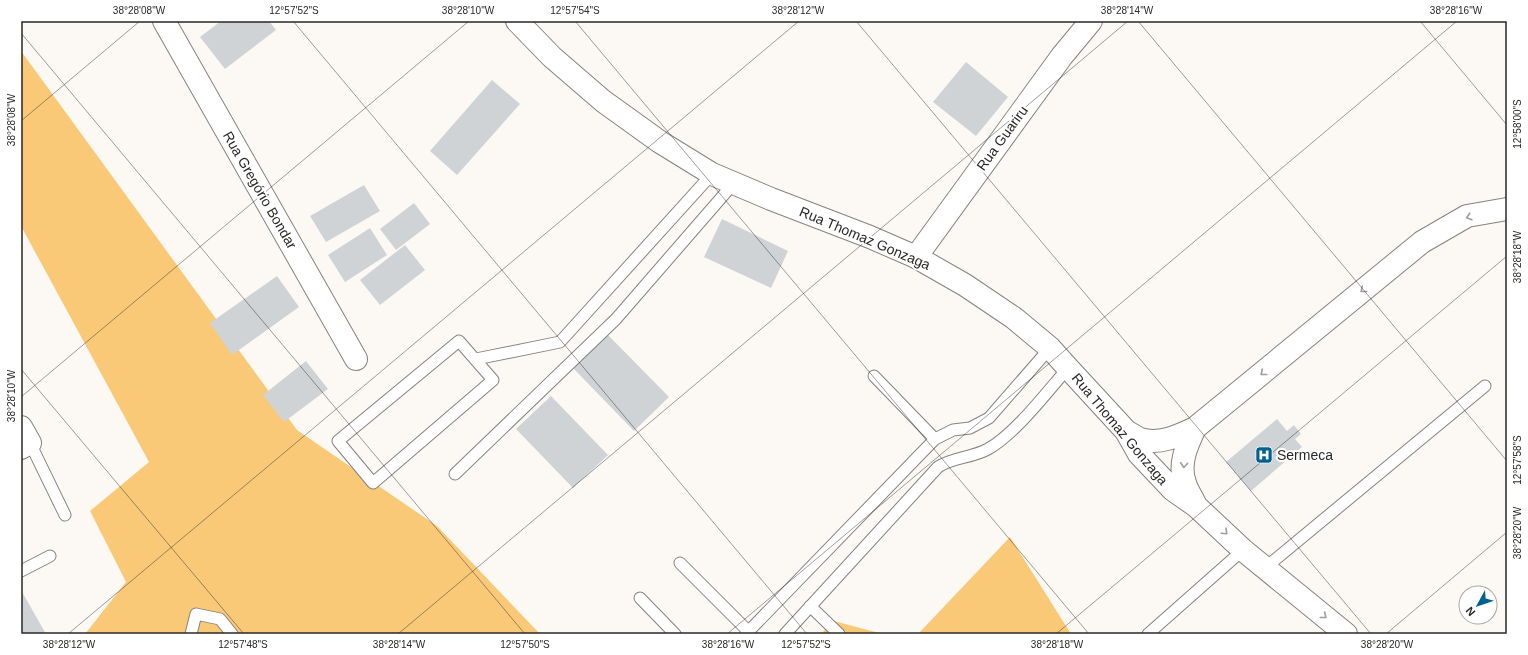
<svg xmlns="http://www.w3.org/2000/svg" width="1528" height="655" viewBox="0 0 1528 655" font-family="Helvetica,sans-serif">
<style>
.green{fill:#f9c978}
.building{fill:#cfd3d5}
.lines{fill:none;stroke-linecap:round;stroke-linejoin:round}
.service-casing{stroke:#85837f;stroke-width:13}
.minor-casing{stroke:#85837f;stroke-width:24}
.secondary-casing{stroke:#85837f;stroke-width:24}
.service{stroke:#fff;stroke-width:11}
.minor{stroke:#fff;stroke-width:22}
.secondary{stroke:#fff;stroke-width:22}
.oneway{stroke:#9f9e9d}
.ticks{fill:none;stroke:#292826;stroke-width:1;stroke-opacity:0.45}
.labels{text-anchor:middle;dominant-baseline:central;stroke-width:4;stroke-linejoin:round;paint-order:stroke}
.street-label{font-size:14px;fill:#292826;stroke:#fff}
.poi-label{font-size:14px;fill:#292826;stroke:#fff;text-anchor:start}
.neatline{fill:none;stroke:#292826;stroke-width:1.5}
.ticks-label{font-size:10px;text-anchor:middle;fill:#292826}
</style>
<rect width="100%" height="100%" fill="#fcf9f5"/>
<path class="green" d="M21 51 297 430 437 526 540 634H85L126 582 90 511 149 462 21 226Z
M1010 537 1071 634H918Z
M830 620 883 634H822Z"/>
<path class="building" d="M221 21H269L276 30 225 69 200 37Z
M966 62 1008 97 976 136 933 102Z
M492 80 520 104 457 175 430 151Z
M364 185 380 211 326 242 310 216Z
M414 203 430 224 396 250 380 229Z
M722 219 788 251 771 288 704 257Z
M370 228 387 255 345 282 328 255Z
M405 245 425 270 380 305 360 280Z
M277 276 299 307 232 355 210 323Z
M607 334 669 397 634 431 573 368Z
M306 361 328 389 284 422 263 395Z
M551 396 608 455 573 488 516 429Z
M1277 419 1287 431 1294 425 1301 434 1295 439 1302 447 1251 491 1226 462Z
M21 590 46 634H21Z"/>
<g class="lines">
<defs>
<path id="service" d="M459 341 493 380 373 483 338 441Z
M476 359 560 342 712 174
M874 376 935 439
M30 443 65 515
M455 474 616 319 734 183
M680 563 748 631
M1265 568 1485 386
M21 571 50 556
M640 598 675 634
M810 606 839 634
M191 634 196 614 220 619 232 634
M746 634 935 439 953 430 970 428 989 418 1050 348
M785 634 938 467C953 457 972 458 988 449 1015 434 1047 392 1068 368
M1148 634 1243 550"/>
<path id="minor" d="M164 21 356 359
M916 257 1062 56 1091 21
M21 427 30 443 21 448"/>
<path id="secondary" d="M517 21 552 57 603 101 660 142 712 174 771 199 870 237 916 257 965 285 1014 318 1050 348 1068 368 1126 431 1139 454 1173 490 1196 506 1243 550 1346 634
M1195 428C1187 445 1178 464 1185 483 1187 491 1193 498 1196 506
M1126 431C1131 434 1136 437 1140 439 1159 445 1178 436 1195 428L1422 242 1467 216 1507 209"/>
</defs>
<use href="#service" class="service-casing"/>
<use href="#minor" class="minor-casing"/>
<use href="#secondary" class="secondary-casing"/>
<use href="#service" class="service"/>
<use href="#minor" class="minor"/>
<use href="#secondary" class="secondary"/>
</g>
<defs><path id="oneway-chevron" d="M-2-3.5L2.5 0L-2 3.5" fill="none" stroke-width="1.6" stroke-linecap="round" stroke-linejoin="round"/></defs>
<g class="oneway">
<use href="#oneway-chevron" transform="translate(1469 217) rotate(163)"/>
<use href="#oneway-chevron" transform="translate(1363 290) rotate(141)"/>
<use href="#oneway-chevron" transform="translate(1263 373) rotate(141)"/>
<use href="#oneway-chevron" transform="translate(1184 465) rotate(94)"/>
<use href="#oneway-chevron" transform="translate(1225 532) rotate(43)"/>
<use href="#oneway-chevron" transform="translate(1324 616) rotate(39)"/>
</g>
<path class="ticks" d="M293 21 807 634M575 21 1089 634M856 21 1371 634M1138 21 1507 461M1420 21 1507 125M21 33 525 634M21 121 140 21M21 369 244 634M21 397 469 21M68 634 799 21M398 634 1128 21M727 634 1457 21M1056 634 1507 256M1386 634 1507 532"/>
<defs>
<symbol id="hospital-square" viewBox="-11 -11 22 22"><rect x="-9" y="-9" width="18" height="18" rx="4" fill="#006190" stroke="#fff"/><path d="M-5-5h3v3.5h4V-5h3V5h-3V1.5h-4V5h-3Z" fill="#fff"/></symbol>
</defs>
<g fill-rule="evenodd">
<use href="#hospital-square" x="1254" y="445" width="20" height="20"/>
</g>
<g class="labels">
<g class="street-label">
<text transform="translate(1002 138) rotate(-54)">Rua Guariru</text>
<text transform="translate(260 190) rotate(60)">Rua Gregório Bondar</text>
<text transform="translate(865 238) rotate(23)">Rua Thomaz Gonzaga</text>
<text transform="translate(1120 429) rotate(50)">Rua Thomaz Gonzaga</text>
</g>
<g class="poi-label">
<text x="1277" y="455">Sermeca</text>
</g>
</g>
<rect width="1528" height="655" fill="none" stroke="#ffffff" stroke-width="44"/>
<g transform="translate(1478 605) rotate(230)"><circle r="19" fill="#ffffff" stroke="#a9a9a8"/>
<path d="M0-3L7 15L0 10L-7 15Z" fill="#006190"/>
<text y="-6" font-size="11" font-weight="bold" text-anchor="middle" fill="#292826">N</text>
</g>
<rect x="22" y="22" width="1484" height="611" class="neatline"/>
<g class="ticks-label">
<text x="139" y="14">38°28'08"W</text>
<text x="294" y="14">12°57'52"S</text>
<text x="468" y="14">38°28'10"W</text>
<text x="575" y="14">12°57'54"S</text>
<text x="798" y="14">38°28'12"W</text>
<text x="1127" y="14">38°28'14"W</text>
<text x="1456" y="14">38°28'16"W</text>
<text transform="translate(11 120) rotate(-90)" y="4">38°28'08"W</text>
<text transform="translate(1517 124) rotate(-90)" y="4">12°58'00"S</text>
<text transform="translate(1517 257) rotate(-90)" y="4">38°28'18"W</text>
<text transform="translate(11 396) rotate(-90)" y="4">38°28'10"W</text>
<text transform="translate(1517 460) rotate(-90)" y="4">12°57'58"S</text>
<text transform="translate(1517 533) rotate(-90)" y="4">38°28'20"W</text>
<text x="69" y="648">38°28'12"W</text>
<text x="243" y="648">12°57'48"S</text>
<text x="399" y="648">38°28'14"W</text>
<text x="525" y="648">12°57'50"S</text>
<text x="728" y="648">38°28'16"W</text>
<text x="806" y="648">12°57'52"S</text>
<text x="1057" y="648">38°28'18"W</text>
<text x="1387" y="648">38°28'20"W</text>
</g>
</svg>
